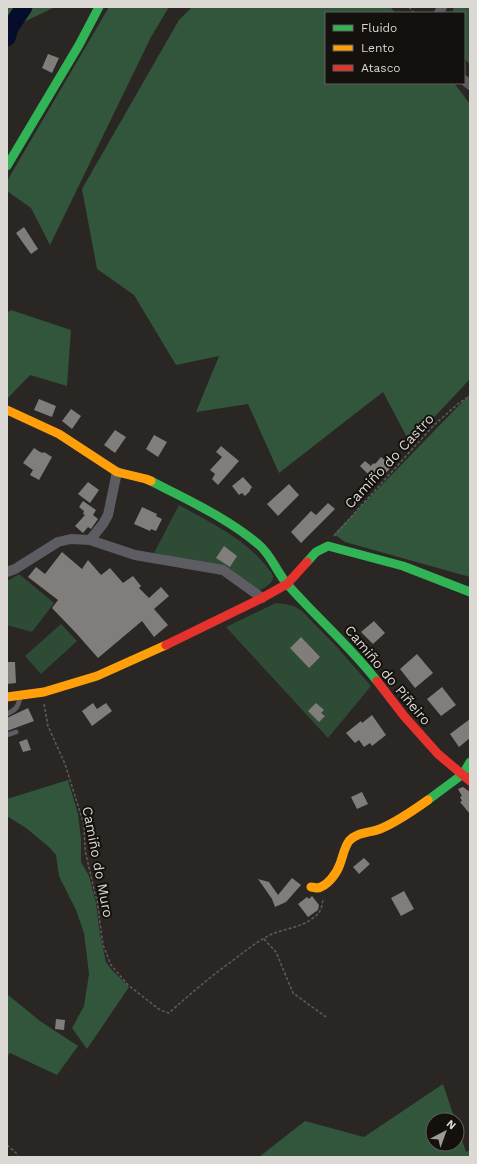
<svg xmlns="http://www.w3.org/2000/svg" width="477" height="1164" viewBox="0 0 477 1164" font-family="'Work Sans',sans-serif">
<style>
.green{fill:#2e4b36}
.forest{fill:#31563b}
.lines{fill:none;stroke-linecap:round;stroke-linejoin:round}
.river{stroke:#050d2a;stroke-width:17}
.building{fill:#817d7a}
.path{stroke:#5e5c60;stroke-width:1.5;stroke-dasharray:3 2;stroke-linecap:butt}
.lane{stroke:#5d5c63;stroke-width:5}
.street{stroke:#5d5c63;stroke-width:10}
.fast{stroke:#30b455;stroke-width:9}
.slow{stroke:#ff9f0a;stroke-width:9}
.jam{stroke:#e5322d;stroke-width:9}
.labels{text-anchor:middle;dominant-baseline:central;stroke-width:4;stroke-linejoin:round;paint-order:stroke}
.street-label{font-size:14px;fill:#dcd8d3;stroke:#13100d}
</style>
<rect width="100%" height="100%" fill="#2a2623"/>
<path class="green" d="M179 505C211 523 244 538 267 567 269 570 273 573 273 577 274 583 263 589 258 591L224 568 154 553Z
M19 574 54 603 32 632 7 625V581Z
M276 603C286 604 294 605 302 611L336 646 371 686 328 738 226 627Z
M61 624 77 641 41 674 25 656Z"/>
<path class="forest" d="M7 7H55L7 30Z
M109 7H169L151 37 50 245 31 208 7 191V181Z
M192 7H390L396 13H326V83H454L470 104V379L410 443 383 392 279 473 248 404 196 412 219 356 176 365 134 295 97 269 82 189 179 20Z
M454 7H470V65L464 58V13H452Z
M11 310 71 330 67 386 30 375 7 399V313Z
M470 394V577L345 542 334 534Z
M68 780 78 814 81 839V862L89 876 96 903 100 934 106 962 112 970 129 987 87 1049 72 1028 84 1006 89 974 84 933 76 910 59 876 56 855 49 847 26 828 7 816V799Z
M7 994 40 1021 78 1046 57 1075 10 1053 7 1057Z
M443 1084 455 1120H433V1144H457V1125L466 1152 470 1150V1157H259L305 1121 364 1137Z"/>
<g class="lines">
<path class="river" d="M7 38 10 28 24 7"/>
</g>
<path class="building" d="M48 54 59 58 52 73 42 68Z
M24 227 38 249 31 254 16 233Z
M39 399 56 406 52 417 34 410Z
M71 409 81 416 72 429 62 421Z
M115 430 126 437 115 453 104 445Z
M154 435 167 442 158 457 146 449Z
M221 446 239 461 218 485 212 479 215 474 210 470 222 457 216 452Z
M34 448 40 452 43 453 44 452 52 457 39 480 30 475 33 470 23 463Z
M381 457 392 466 385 474 380 469 372 478 360 466 365 461 371 466 373 463 374 464 376 463Z
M243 477 252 487 250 490V491L245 496 242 493 239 495 232 486Z
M88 482 99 490 90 503 78 494Z
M289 484 299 495 278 516 267 504Z
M83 501 96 510 93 515 98 519 91 529 88 527 83 533 75 526 85 515 83 514 84 511 79 507Z
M328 503 335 509 301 543 291 532 311 511 316 515Z
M142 507 157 514 156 516 162 519 156 531 151 529 150 531 134 524Z
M224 546 237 556 230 567 216 558Z
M62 552 82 569 88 560 101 575 110 568 123 583 133 576 141 586 139 588 149 598 161 587 169 596 154 609 168 625 154 637 142 621 98 658 76 633 52 608 58 600 28 577 36 567 45 574Z
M374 621 385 633 373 644 361 632Z
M301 637 320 657 309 668 290 648Z
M417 654 433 673 415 688 400 669Z
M7 662H15L16 683 7 684Z
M442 687 456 705 441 716 427 699Z
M93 703 97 709 106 703 112 711 92 726 82 711Z
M316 703 324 710 321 713 325 716 319 722 308 711Z
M28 708 34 721 7 731V718Z
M372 715 386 735 372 746 370 743 364 747 359 740 355 743 346 733 361 721 362 723Z
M470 719V738L459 747 450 734Z
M27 739 31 750 23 752 19 742Z
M463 787 470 792V814L460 802 462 801 460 797 462 796 458 789Z
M362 792 368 804 357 809 351 797Z
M364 858 370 864 359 874 353 867Z
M292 878 301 885 286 902 275 907 272 899 258 879 269 882 278 895Z
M404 891 414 909 401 916 391 898Z
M312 896 319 905 318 910 308 917 298 904 307 897 309 899Z
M56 1019 65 1020 64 1030 55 1029Z"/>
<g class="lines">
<path class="path" d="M409 7 414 13
M334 536 434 425 459 403 470 396
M44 704 48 726 65 764 84 825 85 850 95 894 97 900 103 945 111 965 128 985 160 1010 169 1013C189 995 210 977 232 961 244 952 255 943 268 936 279 930 293 929 305 923 318 916 322 912 323 898
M264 939 276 952 293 993 326 1017
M7 1145 16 1153 18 1157"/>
<path class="lane" d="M7 714C16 710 19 706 20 696
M7 735 16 732"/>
<path class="street" d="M439 13 442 7
M464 80 470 85
M90 540 103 524 108 515 117 472
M7 572 15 569 58 542 71 539 90 540 135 555 223 570 262 598"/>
<path class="fast" d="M7 166 79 45 99 7
M151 481C187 500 226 517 258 544 271 554 277 573 288 585 317 618 350 646 377 681
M307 562 316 552 328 546 403 566 470 592
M428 800 463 774 470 762"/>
<path class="slow" d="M7 410 59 434 117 472 146 479 151 481
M7 697 44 692 97 676 166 645
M311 887C311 887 317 888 317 888 327 887 337 873 340 864 343 856 344 848 349 841 357 832 370 833 380 829 397 822 414 810 428 800"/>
<path class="jam" d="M166 645 262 598 287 584 307 562
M377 681 404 716 438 754 470 781"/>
</g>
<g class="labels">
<g class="street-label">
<text transform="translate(389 461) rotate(-47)">Camiño do Castro</text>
<text transform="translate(388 675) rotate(50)">Camiño do Piñeiro</text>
<text transform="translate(98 862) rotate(79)">Camiño do Muro</text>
</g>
</g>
<rect width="477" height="1164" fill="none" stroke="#dcd8d3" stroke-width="16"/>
<rect x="325" y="12" width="140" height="72" fill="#13100d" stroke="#63605c"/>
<rect x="333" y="25" width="20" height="6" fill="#30b455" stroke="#63605c"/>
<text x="361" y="32" font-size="12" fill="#dcd8d3">Fluido</text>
<rect x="333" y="45" width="20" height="6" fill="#ff9f0a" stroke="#63605c"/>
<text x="361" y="52" font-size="12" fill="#dcd8d3">Lento</text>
<rect x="333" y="65" width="20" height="6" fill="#e5322d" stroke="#63605c"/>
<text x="361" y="72" font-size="12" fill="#dcd8d3">Atasco</text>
<g transform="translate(445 1132) rotate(41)"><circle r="19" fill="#13100d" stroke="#63605c"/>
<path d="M0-3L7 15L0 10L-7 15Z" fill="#9e9a95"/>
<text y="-6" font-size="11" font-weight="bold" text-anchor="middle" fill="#dcd8d3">N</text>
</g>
</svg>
